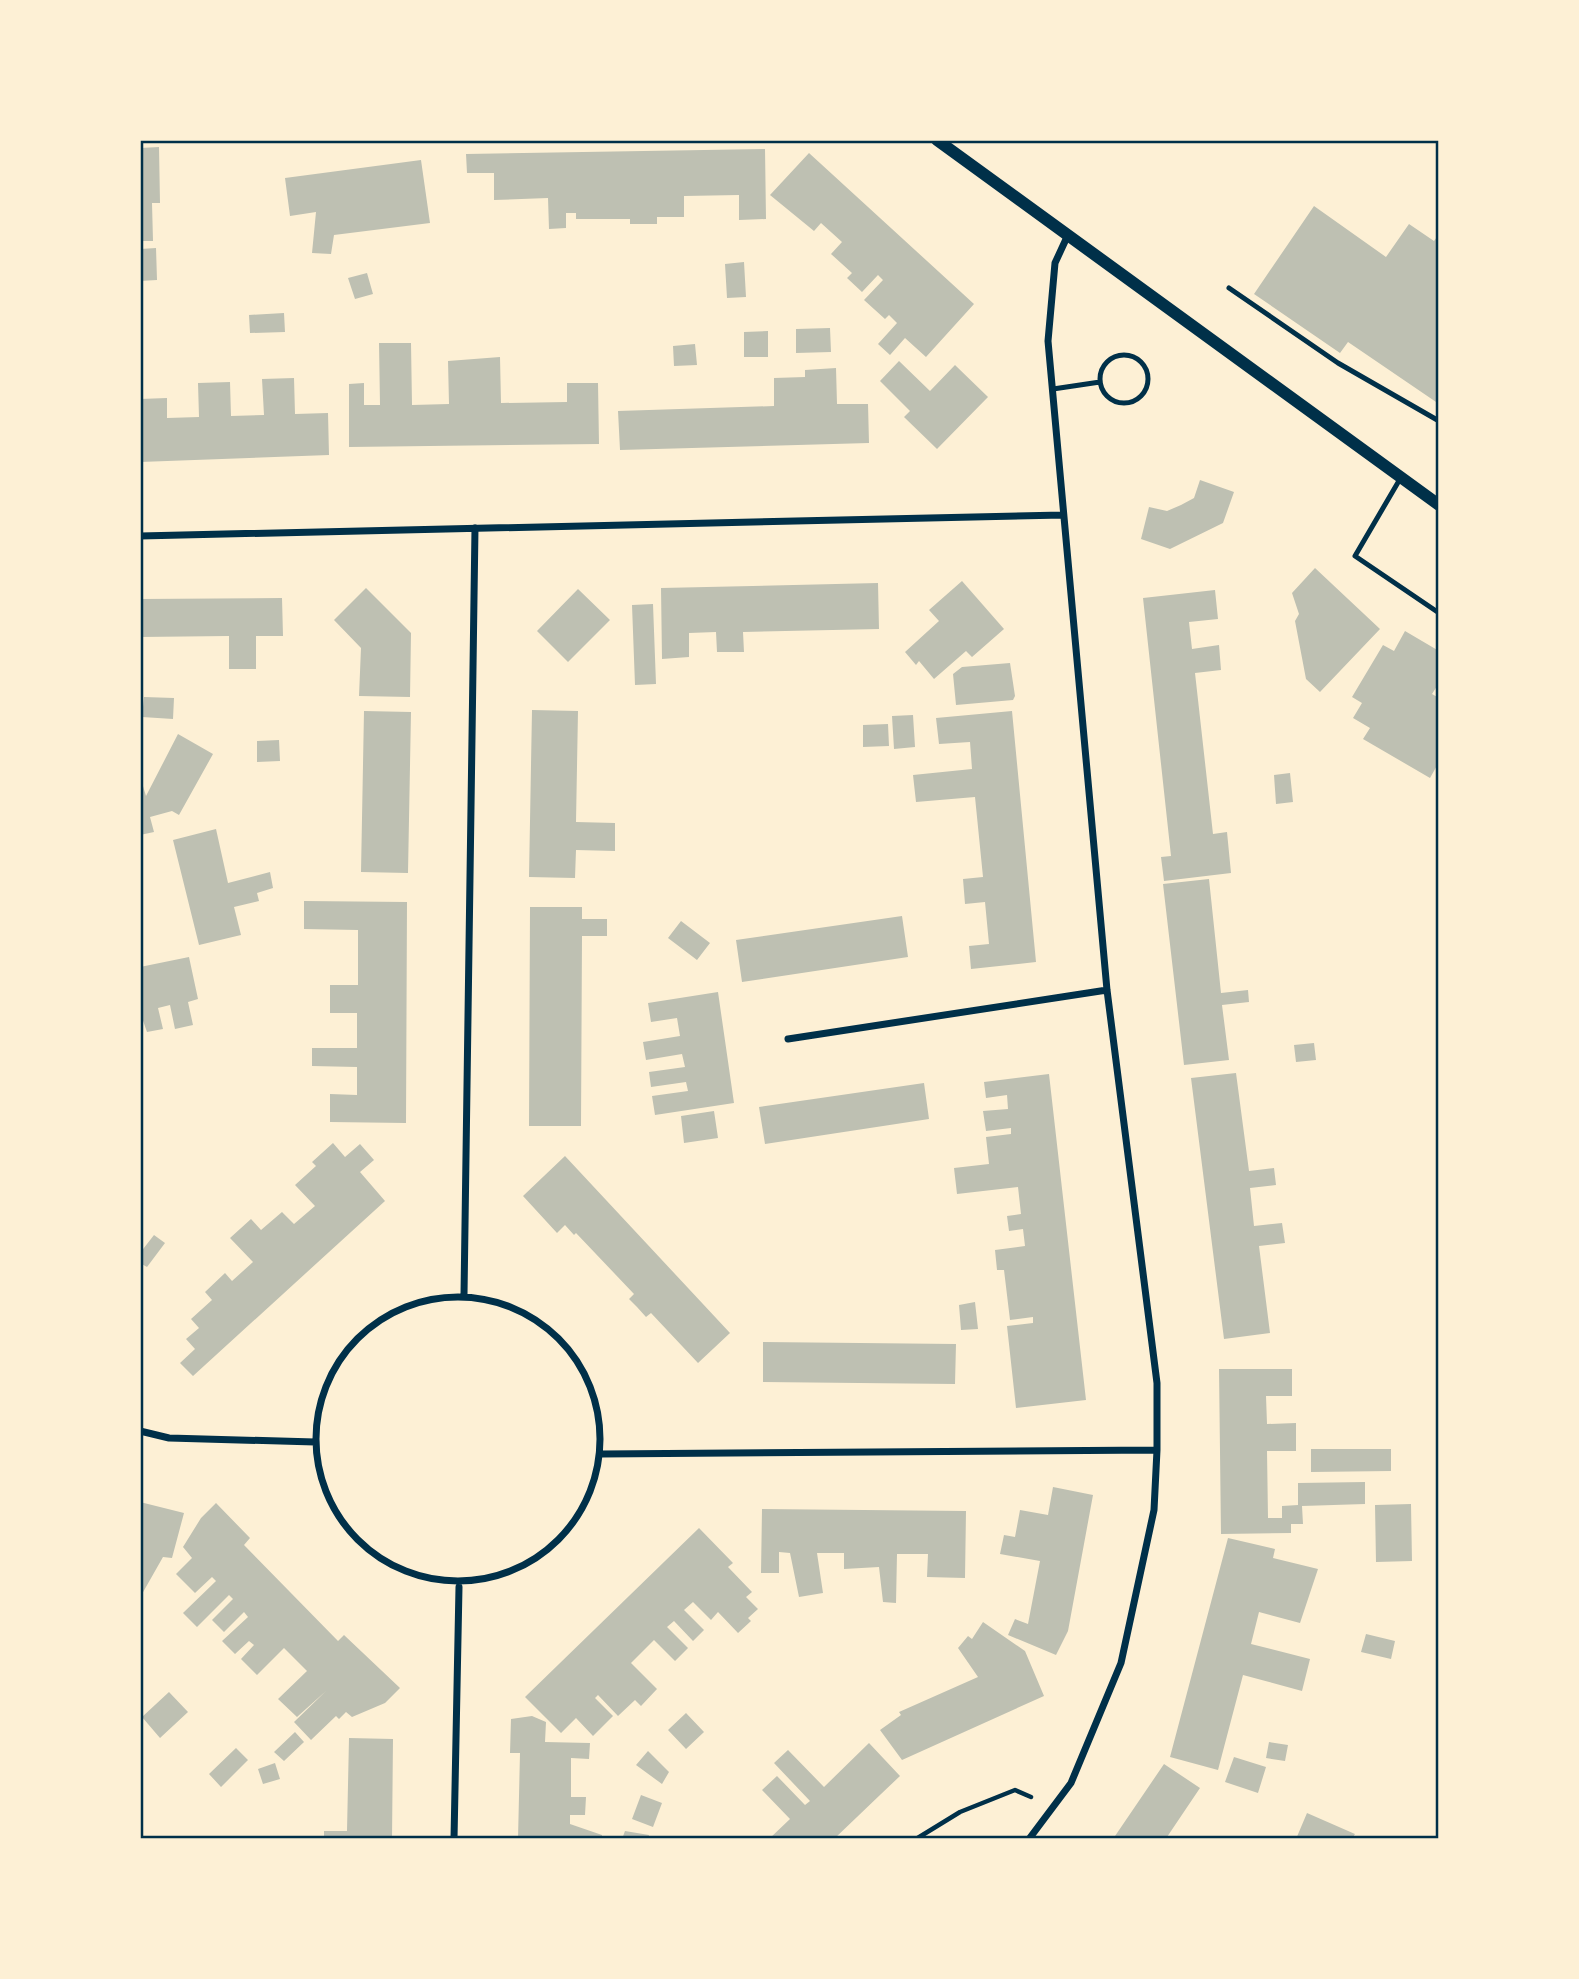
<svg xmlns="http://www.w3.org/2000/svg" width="1579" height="1979" viewBox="0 0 1579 1979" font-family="Lato,sans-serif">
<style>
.building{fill:#bec0b2}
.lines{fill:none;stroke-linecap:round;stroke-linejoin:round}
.path{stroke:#003049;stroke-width:4.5}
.service{stroke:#003049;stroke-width:5}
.minor{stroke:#003049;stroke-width:7}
.tertiary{stroke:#003049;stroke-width:12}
.neatline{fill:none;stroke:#003049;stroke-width:2.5}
</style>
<rect width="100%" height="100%" fill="#fdf0d5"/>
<path class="building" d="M159 147 160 203H152L153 241H140V148Z
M765 149 766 219 739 220V195L684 196V217H657V224H630V219H576V213H566V228L549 229 548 198 494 200V173H467L466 154Z
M809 153 974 304 926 357 905 338 890 355 878 344 897 323 889 315 885 319 864 300 883 280 878 275 862 292 847 278 852 273 831 254 842 242 821 223 814 231 770 195Z
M421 160 430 223 334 235 331 254 312 253 316 212 290 216 285 178Z
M1314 206 1386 257 1409 224 1434 241 1439 234V404L1348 342 1340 353 1254 294Z
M156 248 157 280 140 281V249Z
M744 262 746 297 727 298 725 264Z
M367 273 373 294 355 299 348 278Z
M284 313 285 332 250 333 249 315Z
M830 328 831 352 796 353V329Z
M768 331V357H744V332Z
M379 343H411L412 405 449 404 448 361 500 357 501 403 567 402V383H598L599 444 349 447V384L364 383V405H380Z
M695 344 697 365 674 366 673 346Z
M899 361 930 391 955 365 988 397 937 449 904 417 910 411 880 381Z
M836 368 837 404H868L869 443 620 450 618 411 774 406V378L805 377V370Z
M294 378 295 414 328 413 329 455 140 462V399L167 398V418L199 417 198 383 230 382 231 416 264 415 262 379Z
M1200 480 1234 492 1223 523 1170 549 1141 539 1149 507 1167 511 1181 505 1194 498Z
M1315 568 1380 629 1320 692 1306 679 1295 621 1299 614 1292 593Z
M962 581 1004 629 972 657 966 651 934 679 919 661 916 665 905 652 939 621 929 610Z
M878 583 879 629 743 632 744 652H717L716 632 689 633V657L662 659 661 588Z
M366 588 411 633 410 697 359 696 361 648 334 620Z
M578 589 610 620 568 662 537 631Z
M1215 590 1218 619 1189 622 1192 649 1219 645 1221 670 1195 673 1213 834 1227 832 1231 873 1164 881 1161 857 1171 856 1143 598Z
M282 598 283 636H256V669H229V636L140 637V599Z
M653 604 656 684 635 685 632 605Z
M1405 631 1439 651V683L1432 694 1439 698V762L1430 778 1363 739 1370 728 1353 718 1362 703 1352 697 1383 645 1394 651Z
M1010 663 1015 696 1013 700 956 705 953 674 962 667Z
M144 697 174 698 173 719 142 717Z
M532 710 578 711 576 822 615 823V851L576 850 575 878 529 877Z
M364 711 411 712 408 873 361 872Z
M1012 711 1036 962 971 969 969 946 989 944 985 902 965 904 963 879 983 877 975 797 916 802 913 775 972 769 970 742 939 744 936 718Z
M913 715 915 747 894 749 892 716Z
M888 724 889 746 863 747V725Z
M178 734 213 754 179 815 172 811 150 817 154 832 140 835V776L146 796Z
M279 740 280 761 257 762V741Z
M1290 773 1293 802 1276 804 1274 775Z
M216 829 228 883 270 872 273 888 257 893 259 901 234 907 241 935 199 945 173 840Z
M1209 879 1221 993 1248 990 1249 1002 1222 1005 1229 1060 1184 1065 1163 884Z
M304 901 407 902 406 1123 330 1122V1094L357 1095V1067L312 1066V1048H357V1013H330V985H358V930L304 929Z
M530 907H582V919H607V936H582L581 1126H529Z
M902 916 908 957 742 982 736 940Z
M681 921 710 943 697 960 668 938Z
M189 957 198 999 188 1002 193 1025 175 1029 170 1005 158 1008 163 1029 147 1032 140 1012V967Z
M718 992 734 1103 655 1115 652 1096 688 1091 686 1082 651 1087 649 1072 685 1067 682 1054 646 1060 643 1042 680 1036 677 1018 651 1022 648 1003Z
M1314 1043 1316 1060 1296 1062 1294 1045Z
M1236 1073 1249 1171 1274 1168 1276 1185 1250 1188 1254 1226 1282 1223 1285 1243 1259 1246 1270 1333 1224 1339 1191 1078Z
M1049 1074 1086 1400 1016 1408 1007 1326 1033 1323V1317L1010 1320 1004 1270H997L995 1250 1025 1246 1023 1229 1009 1231 1007 1216 1021 1214 1018 1187 957 1194 954 1168 989 1164 986 1137 1011 1134V1128L986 1131 983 1111 1008 1109 1007 1095 986 1098 984 1082Z
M924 1083 929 1119 765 1144 759 1107Z
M714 1111 718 1138 684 1143 681 1116Z
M333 1143 345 1157 360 1144 374 1160 360 1172 385 1201 193 1376 180 1363 195 1349 186 1339 199 1328 191 1319 212 1300 205 1292 225 1273 232 1281 253 1262 230 1238 251 1219 261 1230 282 1212 294 1224 315 1206 295 1185 316 1166 312 1162Z
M565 1156 730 1333 698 1363 651 1313 646 1317 637 1307 629 1299 634 1294 576 1233 574 1235 565 1225 557 1233 523 1196Z
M154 1235 165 1243 147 1267 140 1263V1253Z
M975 1302 978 1329 961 1330 959 1305Z
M763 1342 956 1344 955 1384 763 1382Z
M1219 1369H1292V1396H1266L1267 1424 1296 1423V1451H1267L1268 1518H1282V1506L1298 1505V1483L1365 1482V1504L1302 1506 1303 1524H1291V1533L1221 1534Z
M1311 1449H1391V1471L1311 1472Z
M1053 1487 1093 1495 1068 1631 1056 1655 1008 1635 1015 1619 1028 1624 1040 1561 1000 1554 1004 1535 1015 1537 1020 1510 1048 1515Z
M140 1502 184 1513 172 1558 163 1557 142 1594Z
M216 1503 250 1538 244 1545 338 1641 344 1635 400 1688 385 1703 352 1717 346 1712 339 1719 336 1716 311 1740 294 1722 326 1691 297 1717 278 1699 307 1671 284 1648 257 1675 241 1659 254 1645 249 1641 235 1654 222 1641 248 1617 244 1612 224 1632 212 1620 233 1599 229 1595 197 1627 183 1613 216 1581 212 1577 195 1593 176 1574 192 1558 183 1547 201 1518Z
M1411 1504 1412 1561 1376 1562 1375 1505Z
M762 1509 966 1511 965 1578 927 1577 928 1554H897L896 1603 883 1602 879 1567 844 1569V1553H817L823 1593 799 1597 790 1553 779 1552V1573H761Z
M699 1528 733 1563 728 1567 752 1592 746 1597 758 1609 748 1618 751 1621 738 1633 718 1612 711 1620 693 1602 684 1610 704 1630 693 1641 674 1621 667 1627 688 1648 675 1661 654 1640 631 1663 657 1689 641 1706 635 1700 618 1716 598 1695 595 1698 613 1716 593 1736 576 1718 561 1733 525 1697Z
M1228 1538 1275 1549 1273 1558 1318 1569 1300 1623 1259 1612 1251 1644 1310 1659 1302 1691 1243 1675 1218 1770 1170 1757Z
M983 1622 1025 1651 1044 1696 902 1760 880 1730 901 1715 899 1712 978 1677 958 1648 968 1636 972 1639Z
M1366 1634 1395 1641 1391 1659 1361 1652Z
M169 1692 188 1712 160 1738 142 1717Z
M686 1713 704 1732 686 1749 668 1730Z
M532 1716 546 1722 545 1742 590 1743 589 1759 571 1758V1797H586L585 1815H570V1824L602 1835V1839H518L520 1753H510L511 1719Z
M295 1732 304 1742 284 1761 274 1752Z
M349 1738 393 1739 392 1839H324V1831H347Z
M1269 1742 1288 1745 1285 1761 1266 1758Z
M869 1743 900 1776 880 1795 834 1839H769L790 1819 762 1790 777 1776 805 1805 810 1801 774 1763 788 1750 824 1787Z
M236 1748 248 1760 221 1787 209 1774Z
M648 1751 669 1772 662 1784 636 1765Z
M1234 1757 1266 1767 1258 1793 1225 1782Z
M275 1763 280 1779 263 1784 258 1769Z
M1164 1764 1200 1788 1167 1837 1113 1839Z
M641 1795 662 1803 653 1827 632 1819Z
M1307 1813 1355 1834 1352 1839H1296Z
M625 1831 649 1835 648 1839H622Z"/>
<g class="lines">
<path class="path" d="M916 1839 960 1812 1015 1790 1031 1797"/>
<path class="service" d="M1229 288 1338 363 1439 421
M1100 379a24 24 0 1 1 48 0a24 24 0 1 1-48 0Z
M1053 389 1100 382
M1400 479 1355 556 1439 613"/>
<path class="minor" d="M140 536 1063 515
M788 1039 1107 990
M464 1295 475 528
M316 1439a142 142 0 1 1 284 0a142 142 0 1 1-284 0Z
M140 1431 169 1438 315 1442
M601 1454 1157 1450
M454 1839 459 1587
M1029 1839 1071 1783 1121 1663 1154 1510 1157 1450V1383L1107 990 1048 341 1055 263 1067 237"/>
<path class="tertiary" d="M937 140 1439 505"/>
</g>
<rect width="1579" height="1979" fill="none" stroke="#fdf0d5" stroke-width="284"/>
<rect x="142" y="142" width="1295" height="1695" class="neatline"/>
</svg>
